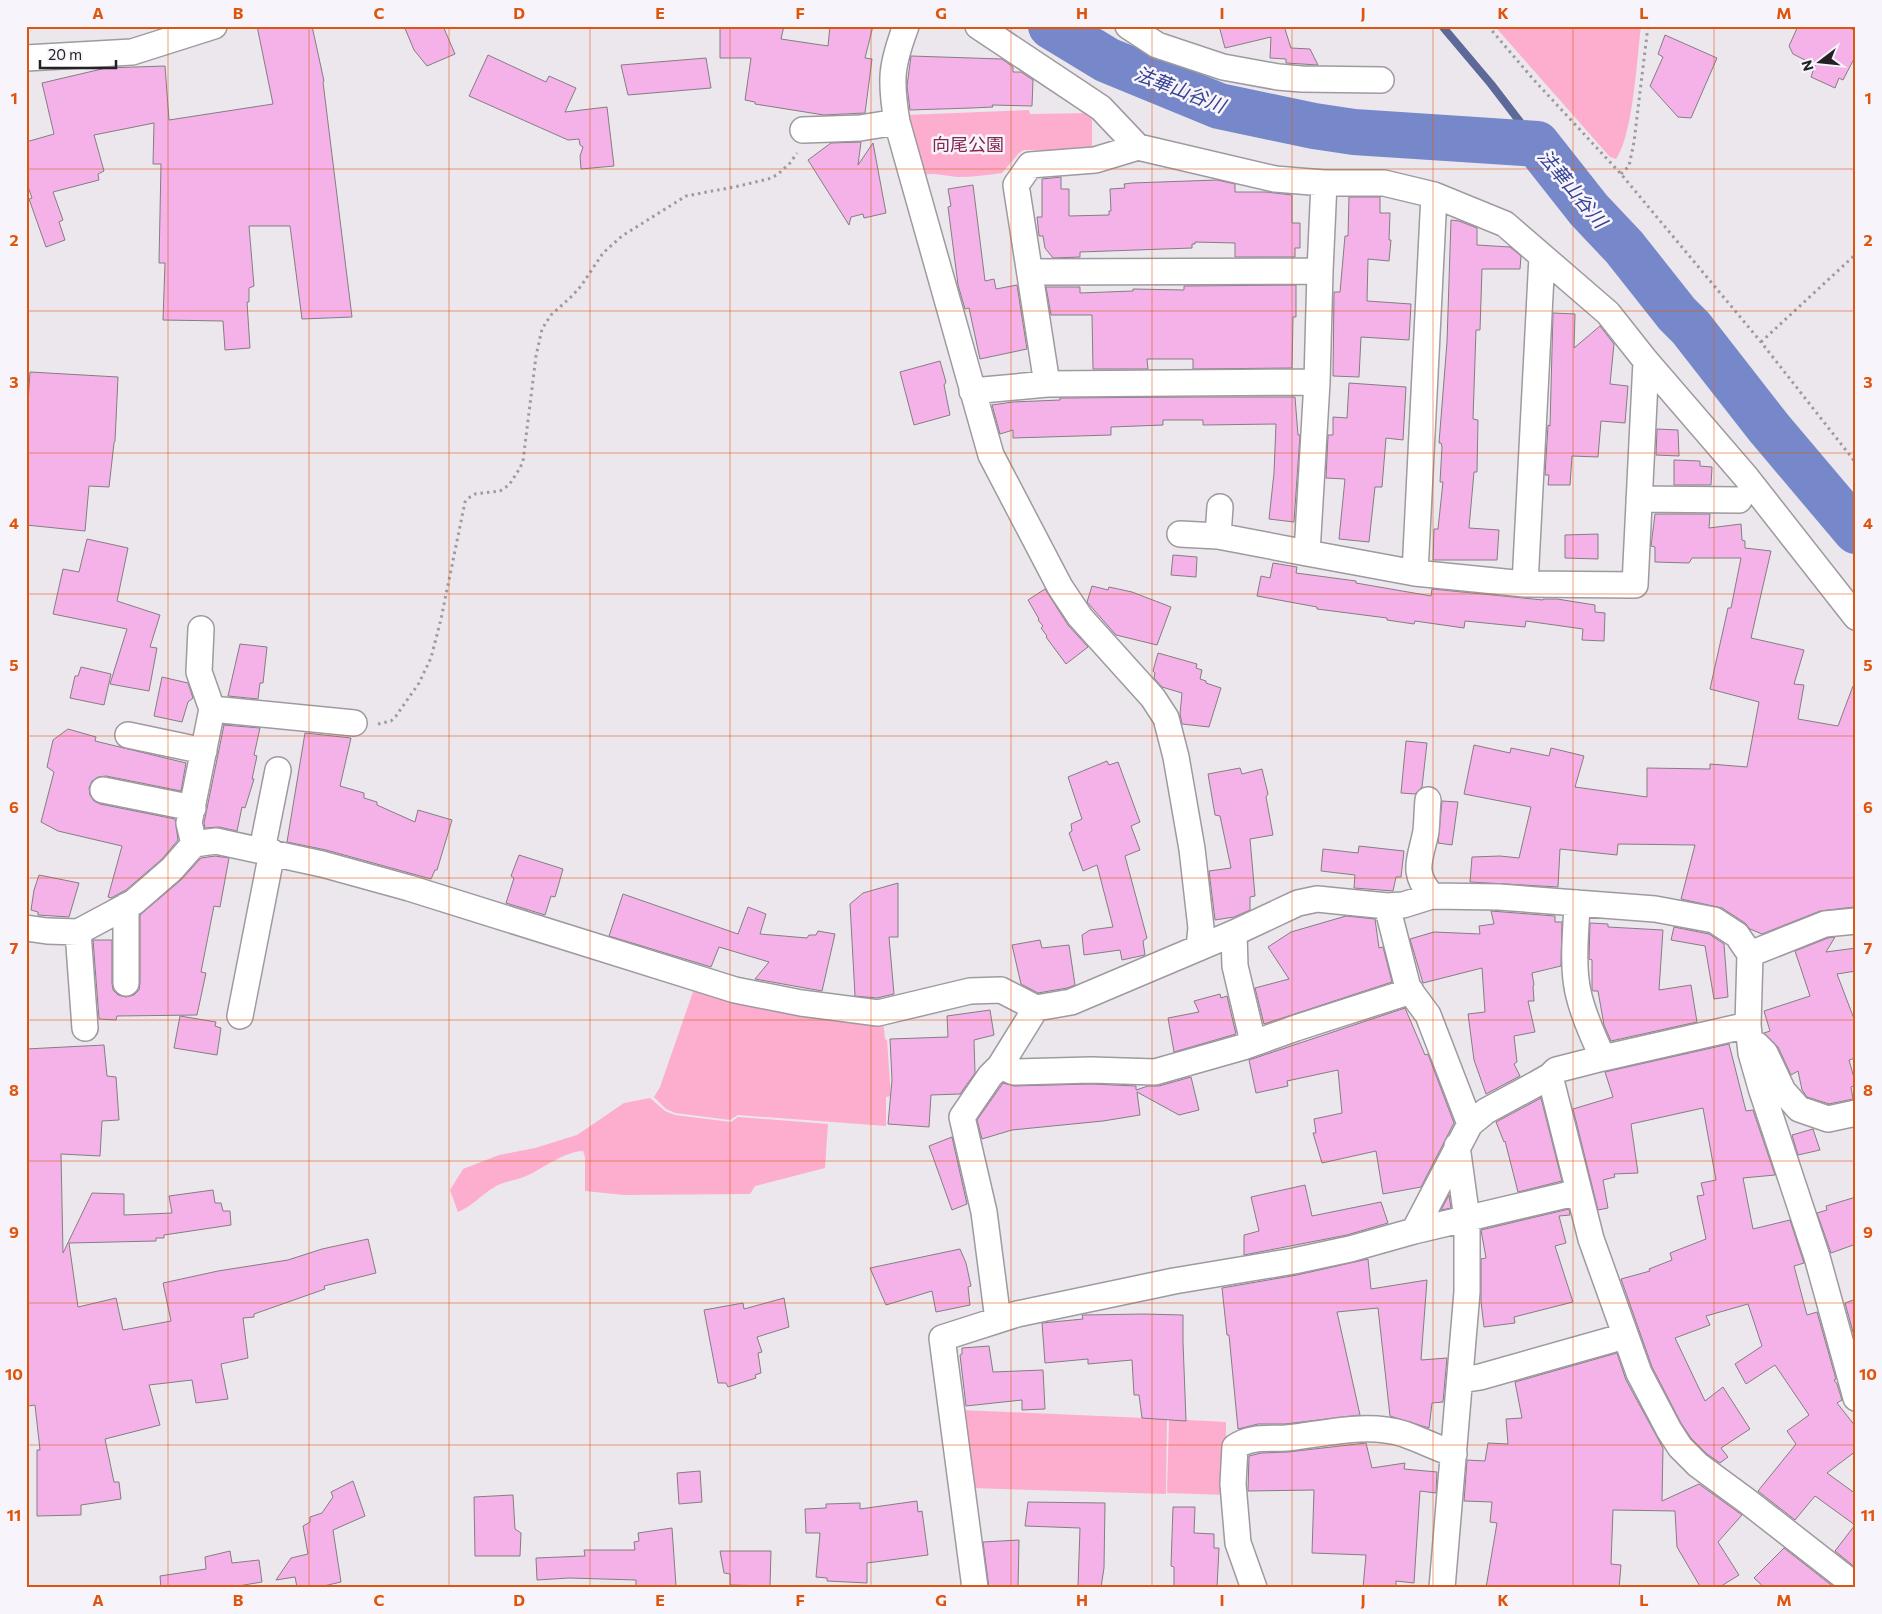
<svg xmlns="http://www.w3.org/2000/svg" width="1882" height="1614" viewBox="0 0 1882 1614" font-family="Commissioner,'Noto Sans JP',sans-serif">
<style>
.green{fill:#fdaece}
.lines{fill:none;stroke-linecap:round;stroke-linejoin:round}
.stream{stroke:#5d6998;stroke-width:8}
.river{stroke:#7688ca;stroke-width:46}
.building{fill:#f4b2e8;stroke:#847e82}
.minor-casing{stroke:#9e9aa0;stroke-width:28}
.path{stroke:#9e9b9f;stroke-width:3;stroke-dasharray:2.5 4;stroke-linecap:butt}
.minor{stroke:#fff;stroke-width:25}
.grid{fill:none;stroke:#de560d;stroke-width:1;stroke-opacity:0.55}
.labels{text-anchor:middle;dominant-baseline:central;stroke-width:5;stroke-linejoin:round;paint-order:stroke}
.park-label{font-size:18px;fill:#812754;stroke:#f8f4fb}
.water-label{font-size:19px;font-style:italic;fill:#354393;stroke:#f8f4fb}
.neatline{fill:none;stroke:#de560d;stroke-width:2}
.grid-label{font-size:16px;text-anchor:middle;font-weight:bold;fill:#de560d}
</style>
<rect width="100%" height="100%" fill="#ebe7ed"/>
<path class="green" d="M1497 26H1641C1637 58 1633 136 1616 159L1610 157 1602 148 1498 30Z
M1029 110 1030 114 1092 113V150H1024L1019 153 1002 173C988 175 972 177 958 177 945 176 935 172 922 175L906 115Z
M694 989 883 1020 885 1039 887 1040 891 1096 886 1097V1126L738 1115 730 1120 675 1113 666 1109 654 1097 660 1087Z
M650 1098 665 1111 675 1115 731 1122 738 1117 828 1124 825 1168 755 1186 750 1194 624 1195 585 1191V1157L583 1151C562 1152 545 1168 526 1176 515 1181 503 1181 493 1188 480 1196 471 1207 458 1212L450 1190 463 1169 499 1155 535 1148 577 1135 624 1103Z
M962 1410 1167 1419 1166 1494 971 1488Z
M1169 1419 1226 1422V1495L1167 1493Z"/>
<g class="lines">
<path class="stream" d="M1442 26 1491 84 1537 144"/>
<path class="river" d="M1051 26 1107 60 1219 106 1314 126 1354 132 1537 144 1589 210 1624 247 1677 314 1691 328 1769 428 1856 531"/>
</g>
<path class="building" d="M257 26H312L324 81 323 82 352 317 302 319 290 226H249L254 286 249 288V302H247L250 348 225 350 223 321 163 320 165 263H159L161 164H153L154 123 94 135 104 171 98 174 99 180 53 192 63 220 59 222 65 240 46 247 29 199 32 198 26 181V142L54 134 42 83 106 68 165 66 169 120 273 104Z
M404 26H443L455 54 427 66 414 50Z
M720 26H784L781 39 828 46 830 26H873L865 58 872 59 865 113 824 115 755 104V102L745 100 751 58H720Z
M1219 26H1284L1291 48 1310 49 1318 65 1286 63V59L1270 58 1271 37 1225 48Z
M1798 26H1846L1856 31V55L1843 80 1839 78 1835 88 1811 77 1815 65 1793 54 1789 46Z
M1665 35 1717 58 1691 118 1678 117 1650 86 1663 57 1658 54Z
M488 55 546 82 549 76 576 88 565 112 607 107 614 166 581 169 580 156 583 147 580 145 579 139 568 140 469 96Z
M911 56 1002 59 1013 67V72H1021L1033 80 1032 106 992 105 993 107 971 108 910 110 907 86Z
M706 58 711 88 628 95 621 65Z
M861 142 858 165 873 143 886 213 864 218 863 214 851 217 849 225 808 160 831 143Z
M1061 177V189H1069V216L1109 215V211H1111L1110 189 1125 188 1124 184 1132 183 1217 180 1235 184V192H1266L1292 195V223H1300V248H1295V257H1235V243L1195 242V244H1192V248L1080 252V257L1053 258 1045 248 1043 236H1039L1037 217H1042V179Z
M973 185 985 281 994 279 996 289 1017 285 1027 349 980 359 969 308 965 309 958 285 948 207 951 206 948 189Z
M1349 197H1380V213H1390L1389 240H1391L1389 261 1368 259 1367 301 1411 304 1409 340 1361 337 1359 377 1333 376 1334 292H1340L1345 236H1348Z
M1451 220 1459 221 1477 228V245L1510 247 1521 256 1520 269H1482L1480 330H1476L1473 419 1478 420 1477 472H1474L1469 528 1499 530 1497 560H1433L1434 529H1438L1443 482H1440L1442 447 1441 443H1439L1447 342Z
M1296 285V317H1293L1292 368 1193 369V359H1147L1148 369H1093L1092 315H1051L1046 287H1080V293L1133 291V289L1184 290V286Z
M1553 313 1575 314 1574 348 1600 326 1614 344 1610 384 1628 386 1625 423 1601 421 1598 457 1572 456 1570 485H1548L1549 475H1545L1548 425 1550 426Z
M940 361 946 382 944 385 950 415 914 425 900 372Z
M30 372 118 377 115 441 114 443 109 487 89 486 85 531 26 525V434Z
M1349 383 1406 387 1403 440 1386 438 1382 487H1375L1369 542 1339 539 1345 479 1326 478 1328 435H1333V417L1347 418Z
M1191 397H1295L1298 435H1300L1294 522 1269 519 1274 473 1276 424 1203 425V420H1163V425L1111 427V435L1013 438V430L1000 434 992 405 1013 402 1060 400V398Z
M1657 429 1678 430 1679 456 1656 455Z
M1674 460 1700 461V466L1712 467 1711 485H1674Z
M1655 514H1710L1709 528 1741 524 1742 540 1745 541V548L1771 551 1751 638 1804 650 1794 684 1804 685 1798 719 1838 726 1853 686H1856V904L1854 907 1820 911 1762 934 1750 929 1745 923 1722 908 1681 899 1695 845 1618 844 1617 855 1560 849 1558 887 1470 882 1472 857 1500 856 1519 858 1531 807 1464 794 1474 745 1510 753 1511 748 1549 756 1551 748 1584 756 1575 787 1647 797V768L1710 769V764L1747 767 1759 702 1710 689 1728 608H1731L1741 558H1692L1689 563 1655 562V547L1651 546Z
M1598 534V559L1565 558V535Z
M87 539 128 548 117 601 160 615 150 647 157 648 149 691 110 684 127 629 53 614 63 569 79 572Z
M1173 555 1197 557 1196 577 1171 575Z
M1273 563 1297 567 1296 573 1356 581V583L1431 596 1432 589 1543 600V599H1557L1595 605V612L1605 613 1604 641 1582 640 1583 629 1526 621 1525 627 1465 621 1464 628 1415 621 1414 624 1387 620V618L1317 609V607L1257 596 1261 576 1270 578Z
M1092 586 1108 590 1109 587 1132 592 1171 607 1157 645 1116 635 1087 602Z
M1045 589 1068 625 1088 647 1066 664 1046 637 1047 636 1041 628 1043 626 1038 620 1039 619 1028 600Z
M240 644 267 647 263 683H260L258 699 228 696Z
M1158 653 1197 664 1196 668 1202 670 1200 679 1206 681V683L1221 688 1209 727 1182 724 1180 714 1182 693 1162 687 1154 678 1155 673 1153 671Z
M81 667 111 674 104 705 70 698 75 676H78Z
M162 677 188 683 193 698 188 702 182 722 154 716Z
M224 725 260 728 254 755 257 756 252 779H254L245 808 242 807 237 831 219 827 205 828 204 823Z
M68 729 96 737 95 741 186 763 181 791 106 776 98 777 92 781 89 788 90 795 94 801 100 804 175 819 178 840 162 859 126 890 111 898 108 897 122 846 58 831 41 822 54 772 47 767 53 740Z
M305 733 351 738 340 786 364 793V798L377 802V805L415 822 418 810 452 820 437 870H435L431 879 326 850 287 842Z
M1406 741 1427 743 1422 787 1415 794 1401 793Z
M1107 761 1109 765 1118 762 1140 822 1131 826 1140 850 1125 856 1147 938 1143 941 1145 955 1122 960 1120 950 1084 955 1082 935 1090 930 1113 927 1097 865 1083 871 1069 833 1072 831 1071 824 1082 819 1068 777Z
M1240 768 1242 774 1262 769 1268 794 1266 797 1273 835 1250 839 1255 896 1250 897V910L1234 917 1215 920 1209 871 1231 868 1220 816 1215 815 1208 774Z
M1442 801 1458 802 1452 845 1438 843Z
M1359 846 1404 851 1401 877H1396L1393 891 1354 888 1355 875 1321 871 1323 849 1358 853Z
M519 855 563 869 555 897 551 896 545 915 506 903 514 878 511 876Z
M215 856 229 858 220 907 214 906 201 972 206 973 197 1015 117 1016 116 1020 99 1019 93 940H112V983L113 990 118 995 126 997 134 995 139 990 140 983V915L181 880 201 858Z
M39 875 79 883 69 917 38 915V912L31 910 34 890Z
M898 883V937H889L894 994 877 998 855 996 850 904 863 893Z
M623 894 738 934 748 907 766 914 760 934 807 938 809 935H816L818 931 835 934 822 991 755 979 769 962 719 947 711 967 609 936Z
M1491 911 1555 916V922H1562L1561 966 1532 973 1534 985 1533 986 1534 1001H1528L1535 1032 1514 1036 1517 1062 1514 1064 1520 1076 1486 1094 1474 1060 1468 1014 1485 1012 1482 968 1423 983 1410 939 1434 932 1480 934 1479 926 1494 924Z
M1346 916 1375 919 1379 948 1383 947 1392 982 1264 1024 1255 988 1289 979 1268 947 1291 932Z
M1590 923 1608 924V927L1663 930 1659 990 1691 985 1697 1022 1611 1041 1604 1025 1598 991H1593L1592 989V960L1589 959Z
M1674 927 1709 934 1724 944 1728 997 1714 999 1705 946 1671 940Z
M1835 937 1826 952 1856 948V971L1837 974 1856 1024V1058L1849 1060 1856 1085 1851 1087 1853 1099 1829 1104 1807 1097 1802 1090 1798 1071 1791 1075 1778 1047 1764 1033 1770 1031 1764 1011 1810 996 1795 951 1828 938Z
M1040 940 1042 948 1069 945 1075 985 1067 988 1038 993 1021 984 1012 945Z
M1220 994 1221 998 1227 996 1236 1034 1174 1052 1168 1018 1199 1012 1194 1001Z
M1405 1008 1425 1055 1428 1054 1454 1123 1421 1187 1383 1194 1376 1151 1322 1163 1313 1133H1316L1314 1119 1342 1113 1338 1070 1287 1081 1288 1086 1256 1093 1249 1060Z
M990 1010 994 1035 974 1040 975 1073 960 1094 931 1095 929 1127 888 1124 892 1080 890 1039 948 1037 947 1016Z
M180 1016 216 1022 215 1026 221 1028 217 1055 174 1048Z
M1729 1044 1746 1111 1753 1110 1775 1175 1743 1178 1753 1229 1790 1220 1804 1263 1794 1266 1807 1315 1817 1312 1836 1379 1834 1380 1837 1384 1842 1400 1837 1403 1856 1427V1451L1827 1473 1856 1494V1568L1835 1551 1855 1525 1815 1496 1795 1520 1758 1491 1796 1444 1787 1431 1809 1415 1775 1365 1746 1384 1735 1364 1762 1346 1748 1304 1706 1316 1710 1325 1675 1338 1705 1401 1723 1387 1750 1429 1721 1448 1728 1457 1720 1463 1707 1454 1691 1438 1681 1423 1652 1367 1621 1279 1650 1271 1649 1269 1672 1260 1670 1253 1706 1239 1697 1196 1704 1195 1701 1183 1716 1180 1703 1108 1631 1124 1638 1173 1614 1174 1615 1177 1603 1180 1608 1208 1598 1210 1573 1109 1613 1097 1605 1072Z
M104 1045 107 1076 116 1077 119 1120 102 1121 100 1156 61 1154 63 1253 92 1193 124 1194V1215L172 1213 169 1196 213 1190 215 1203H221L223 1211H230L231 1225 164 1235V1238H156V1241L69 1243 78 1307 116 1298 123 1330 171 1321 163 1283 218 1271 288 1260 322 1249 368 1239 376 1273 324 1286 325 1289 254 1314V1317L243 1318 248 1358 221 1364 228 1399 196 1403 192 1380 149 1385 160 1425 105 1439 114 1482H119L121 1499 81 1505V1515L37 1516V1450H40L35 1405 28 1406 26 1395V1049Z
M1191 1077 1199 1110 1179 1115 1137 1092 1140 1115 1103 1121 1012 1130 982 1139 977 1120 1003 1083 1014 1086 1091 1084 1136 1086V1090L1148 1086H1159Z
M1541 1098 1562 1181 1518 1192 1505 1141 1504 1142 1496 1122Z
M1813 1129 1820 1150 1798 1155 1792 1135Z
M952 1137 967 1204 952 1210 929 1146Z
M1305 1185 1312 1216 1381 1202 1388 1223 1347 1235 1244 1255V1235L1259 1231 1251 1197Z
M1449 1195 1451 1208 1441 1210Z
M1856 1197V1244L1831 1253 1817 1213 1827 1210 1826 1206Z
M1569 1209 1570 1215 1559 1216 1566 1243 1555 1246 1573 1302 1514 1317 1515 1323 1484 1327 1481 1302V1259L1486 1258 1481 1230Z
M960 1249 966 1263 971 1286 968 1287 970 1305 936 1312 932 1291 886 1305 870 1268Z
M1368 1259 1371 1289 1427 1280 1421 1360 1447 1358 1443 1402 1432 1403 1429 1428 1390 1416 1378 1308 1337 1312 1360 1415 1285 1424H1258L1238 1429 1229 1335H1227L1222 1288 1297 1275Z
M784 1298 789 1327 757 1337 762 1352 758 1353 761 1373 755 1375 756 1378 728 1387 726 1383H718L704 1310 743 1303 744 1309Z
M1856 1299V1343L1845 1303Z
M1144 1314 1183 1315V1342L1186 1421 1142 1418 1139 1395H1134L1132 1360 1088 1364V1359L1045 1363 1042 1323 1083 1319 1082 1315Z
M989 1346 993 1372 1043 1370 1045 1409 1022 1410V1400L966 1406 960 1355 962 1354V1348Z
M1617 1353 1626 1380 1663 1448 1662 1501 1699 1484 1742 1515 1718 1542 1739 1575 1718 1588H1701L1677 1547 1675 1511 1613 1510 1611 1564 1621 1565 1619 1588H1486L1497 1523 1490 1522 1492 1502 1464 1501 1467 1460 1485 1461 1488 1443 1508 1444 1506 1419 1522 1418 1515 1382Z
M1366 1443 1372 1468 1405 1463 1404 1469 1437 1472 1436 1493 1420 1491 1414 1583 1396 1581V1588H1363L1366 1555 1312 1553 1314 1490 1248 1491 1249 1456 1261 1453 1288 1452Z
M700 1471 702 1502 679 1504 677 1473Z
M353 1481 365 1516 333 1530 341 1582 315 1588H305L304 1586 297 1587 295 1577 276 1580 291 1558 308 1554 303 1526 310 1522V1517L322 1513 333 1497 331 1492Z
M513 1495 515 1529 521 1533 520 1556H475L474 1497Z
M917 1501 918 1512 922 1511 928 1555 867 1563V1583L827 1581V1578L816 1577 820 1533H806L805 1509 826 1508V1504L860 1503V1509Z
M1028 1502 1105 1503 1104 1568 1101 1587 1078 1586 1080 1528 1025 1526Z
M1173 1507H1195L1194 1533 1214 1534V1548H1219L1217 1588H1174V1567L1171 1566Z
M672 1528 676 1586H636V1580L569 1578 537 1580 536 1558 585 1556 584 1550H635L634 1542 639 1541 638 1533Z
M1019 1540 1018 1588H989L983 1542Z
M1784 1548 1835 1588H1765L1754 1578Z
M230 1551 232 1563 259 1560 262 1582 238 1586 239 1588H161L160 1576 206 1569 205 1557Z
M720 1551H771L770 1586 730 1585V1574L724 1573Z"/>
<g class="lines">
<defs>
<path id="minor" d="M906 26C891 66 890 80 897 122L991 455 1060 587 1080 617 1153 698 1166 718 1176 757 1192 849 1201 928 1199 947
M978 26 1101 108 1138 147 1275 179 1324 183H1384L1434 195 1505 224 1608 313 1646 361 1746 477 1856 617
M1128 26 1157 45 1223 67 1278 77 1302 79 1381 80
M26 58 132 52 214 26
M803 130 860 128 897 122
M1324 183 1320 271 1317 382 1307 553 1415 573 1525 584 1635 585 1646 361
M1031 272 1320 271
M1047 384 1016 185 1030 165 1095 160 1138 147
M972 391 1047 384 1317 382
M1639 499 1739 500
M1180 534 1218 536 1307 553
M1218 536 1220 507
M1415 573 1434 195
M1525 584 1542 256
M212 709 354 723
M128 735 204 751
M103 790 193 808
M1428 800C1427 810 1427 821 1426 831 1421 859 1410 871 1432 896
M194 844 189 823 212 709 199 672 201 629
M262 850 278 770
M1577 903C1576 932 1572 964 1578 992 1583 1015 1593 1037 1603 1058
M126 906V983
M1387 906 1408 988 1428 1015 1470 1124
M26 928 47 931 78 932 134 902 172 869 194 844 216 841 322 864 409 888 735 990 801 1003 878 1013 970 991 1001 990 1036 1008 1071 1002 1234 933 1298 903 1317 899 1387 906 1403 905 1432 896 1499 897 1655 909 1714 920 1737 935 1750 954 1748 1025 1751 1053 1761 1088 1817 1257 1856 1398
M78 932 85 1028
M1234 933 1235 966 1253 1042
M1750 954 1825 924 1856 921
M240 1016 272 852
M1757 1045 1765 1053 1783 1091 1799 1109 1828 1119 1856 1113
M1000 1066 1014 1072 1091 1070 1155 1072 1243 1047 1296 1028 1411 991
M1550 1076 1591 1239 1639 1373 1669 1430 1680 1447 1698 1465 1747 1501 1856 1586
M1414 1231 1579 1192
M998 1320 984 1212 962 1117 990 1076 1000 1066 1036 1008
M1461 1380 1480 1377 1625 1336
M975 1588 942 1338 1017 1314 1174 1281 1294 1261 1350 1249 1414 1231 1470 1124 1486 1111 1536 1084 1550 1076 1556 1070 1603 1058 1748 1025
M1254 1588 1238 1543 1233 1484 1235 1447C1250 1436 1269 1439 1286 1438 1325 1434 1366 1422 1404 1434 1421 1440 1437 1448 1454 1454
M1442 1588 1467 1292V1219L1457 1146"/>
</defs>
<use href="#minor" class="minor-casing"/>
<path class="path" d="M1488 26 1533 79 1621 174 1761 342 1856 463
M1621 174 1629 166 1634 142 1648 26
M1761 342 1856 254
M378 724 391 721 396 716 419 683 431 658 441 619 465 502 470 497 475 494 500 491 509 485 520 468 523 461 536 356 542 329 551 315 572 296 581 286 603 253 622 236 686 196 739 186 768 179 777 175 790 163 797 153"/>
<use href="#minor" class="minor"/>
</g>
<path class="grid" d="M168 26V1588M309 26V1588M449 26V1588M590 26V1588M730 26V1588M871 26V1588M1011 26V1588M1152 26V1588M1292 26V1588M1433 26V1588M1573 26V1588M1714 26V1588M26 169H1856M26 311H1856M26 453H1856M26 594H1856M26 736H1856M26 878H1856M26 1020H1856M26 1161H1856M26 1303H1856M26 1445H1856"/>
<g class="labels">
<g class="park-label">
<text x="968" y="144">向尾公園</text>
</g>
<g class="water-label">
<text transform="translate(1180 89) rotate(21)">法華山谷川</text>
<text transform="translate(1573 188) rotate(50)">法華山谷川</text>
</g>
</g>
<rect width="1882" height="1614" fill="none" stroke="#f8f4fb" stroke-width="55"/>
<g transform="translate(1820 62) rotate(254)" stroke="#f8f4fb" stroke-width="4" paint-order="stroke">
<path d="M0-4L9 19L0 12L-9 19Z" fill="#232123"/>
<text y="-8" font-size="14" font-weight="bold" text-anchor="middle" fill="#232123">N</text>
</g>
<path d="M40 60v8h76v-8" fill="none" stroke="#232123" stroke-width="2.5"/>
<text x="48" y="60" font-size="15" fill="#232123" stroke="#f8f4fb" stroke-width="4" paint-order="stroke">20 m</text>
<rect x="28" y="28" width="1826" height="1558" class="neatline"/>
<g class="grid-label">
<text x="98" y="19">A</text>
<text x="238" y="19">B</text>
<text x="379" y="19">C</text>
<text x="519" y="19">D</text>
<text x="660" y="19">E</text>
<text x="800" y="19">F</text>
<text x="941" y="19">G</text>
<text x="1082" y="19">H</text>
<text x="1222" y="19">I</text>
<text x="1363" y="19">J</text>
<text x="1503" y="19">K</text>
<text x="1644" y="19">L</text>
<text x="1784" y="19">M</text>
<text x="14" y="104">1</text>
<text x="1868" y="104">1</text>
<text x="14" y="246">2</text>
<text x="1868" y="246">2</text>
<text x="14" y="388">3</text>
<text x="1868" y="388">3</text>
<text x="14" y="529">4</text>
<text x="1868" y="529">4</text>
<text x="14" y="671">5</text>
<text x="1868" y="671">5</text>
<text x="14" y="813">6</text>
<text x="1868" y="813">6</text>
<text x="14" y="954">7</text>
<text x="1868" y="954">7</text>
<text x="14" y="1096">8</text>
<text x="1868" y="1096">8</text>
<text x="14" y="1238">9</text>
<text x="1868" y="1238">9</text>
<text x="14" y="1380">10</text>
<text x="1868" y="1380">10</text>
<text x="14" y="1521">11</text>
<text x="1868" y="1521">11</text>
<text x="98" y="1606">A</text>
<text x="238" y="1606">B</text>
<text x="379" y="1606">C</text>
<text x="519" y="1606">D</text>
<text x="660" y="1606">E</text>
<text x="800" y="1606">F</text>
<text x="941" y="1606">G</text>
<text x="1082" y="1606">H</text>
<text x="1222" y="1606">I</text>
<text x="1363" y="1606">J</text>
<text x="1503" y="1606">K</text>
<text x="1644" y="1606">L</text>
<text x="1784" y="1606">M</text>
</g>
</svg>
